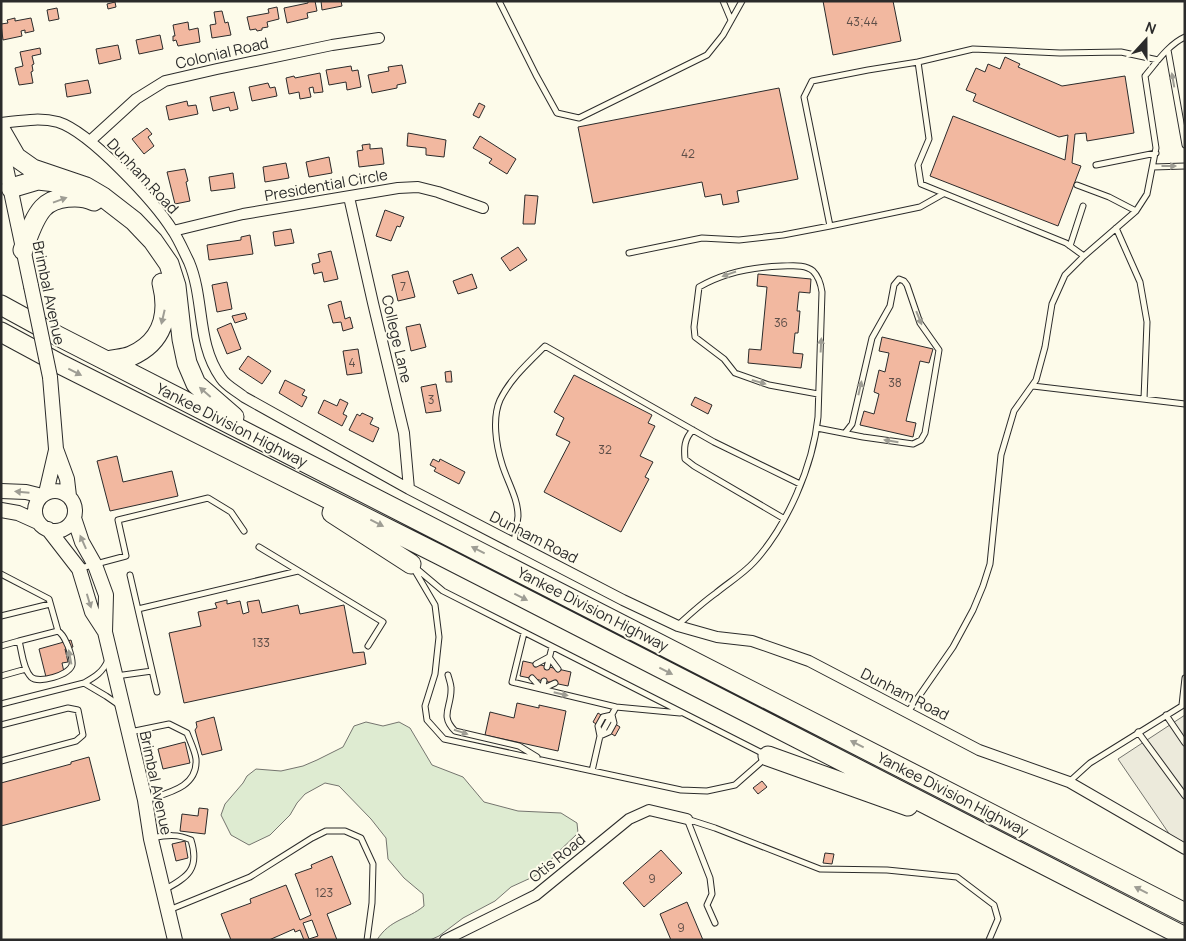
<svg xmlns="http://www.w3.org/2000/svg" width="1186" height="941" viewBox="0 0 1186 941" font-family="Manrope,sans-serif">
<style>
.green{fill:#deebd1;stroke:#74746e}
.parking{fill:#eceadb;stroke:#74746e}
.building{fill:#f2b8a0;stroke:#2b2b2b;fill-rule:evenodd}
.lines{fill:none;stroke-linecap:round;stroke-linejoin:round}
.service-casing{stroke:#2b2b2b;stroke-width:7}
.minor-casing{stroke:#2b2b2b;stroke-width:12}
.secondary-casing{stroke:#2b2b2b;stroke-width:16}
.motorway-casing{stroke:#2b2b2b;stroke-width:21}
.service{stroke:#fdfbea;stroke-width:5}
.minor{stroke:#fdfbea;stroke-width:10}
.secondary{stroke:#fdfbea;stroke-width:14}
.motorway{stroke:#fdfbea;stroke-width:19}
.secondary-bridge-casing{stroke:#2b2b2b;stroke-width:16;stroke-linecap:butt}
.secondary-bridge{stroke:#fdfbea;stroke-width:14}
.oneway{fill:#9e9d94}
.labels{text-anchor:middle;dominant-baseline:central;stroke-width:4;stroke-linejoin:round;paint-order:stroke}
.number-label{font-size:12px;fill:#5d4e48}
.street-label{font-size:15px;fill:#2b2b2b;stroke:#fdfbea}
</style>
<rect width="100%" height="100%" fill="#fdfbea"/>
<path class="green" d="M366 722 383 726 399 722 410 728 432 765 463 777 484 802 518 811 561 813 577 823 578 833 553 857 545 869 535 876 511 887 495 901 463 918 439 936 430 940H377C390 919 407 920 424 906L423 894 404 878 388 859 386 838 371 819 339 786 325 783 305 794 297 803 290 815 270 835 249 845 231 835 221 815 225 804 243 783 247 776 256 769 281 771 303 766 317 760 343 747 354 726Z"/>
<path class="parking" d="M1185 715V843L1170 835 1118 759Z"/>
<path class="building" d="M308 1H315L317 11 307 13 308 18 287 23 284 8 308 3Z
M321 1H341L342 6 322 10Z
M823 1H893L901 41 833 55Z
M115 2 116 7 108 9 107 4Z
M277 7 279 19 267 22 268 27 262 28V30L257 31 256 29 250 30 247 17 269 13 268 9Z
M57 8 59 19 49 21 47 10Z
M222 11 225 23 228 22 231 35 212 38 210 25 216 24 214 12Z
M15 18V21L31 18 34 31 25 33V30L21 31 22 36 3 40 1 24 8 23 7 20Z
M188 22 189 30 198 28 200 42 178 46 176 40 173 41V36H175L173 25Z
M160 35 163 49 139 54 136 40Z
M118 45 121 59 99 64 96 49Z
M40 48 41 54 32 56 34 64 32 65 33 71 31 72 33 83 19 85 15 68 23 66 20 52Z
M1005 57 1020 64 1018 67 1062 86 1125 76 1134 133 1087 141 1086 133 1075 134 1072 163 1081 166 1058 226 930 176 953 116 1065 160 1068 135 1059 137 973 101 976 94 966 90 976 68 985 72 988 64 1000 69Z
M402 65 406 83 397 85V88L372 93 368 75 389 71 388 67Z
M351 66 352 71 358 70 361 87 347 90 346 82 329 85 326 70Z
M320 73 323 92 314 93 313 87 309 88 311 97 300 99 299 92 289 94 286 78 294 76 295 78Z
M88 80 91 93 67 97 65 84Z
M268 83 270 88 275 87 277 96 252 101 249 87Z
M779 88 798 179 737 191 739 202 723 205 721 194 705 197 702 182 593 203 578 127Z
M234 92 238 109 230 111 229 107 213 111 210 97Z
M187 101 188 106 196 105 198 114 169 120 166 106Z
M479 103 485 106 479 118 473 115Z
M147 128 152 134 148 137 154 146 144 154 132 139Z
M408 133 446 140 444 157 426 155V148L407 146Z
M480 136 516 159 507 174 489 163 492 159 473 148Z
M370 144V149L382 148 384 164 359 167 357 151 363 150 362 145Z
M329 157 332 173 309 177 306 162Z
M286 163 289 178 265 182 263 167Z
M185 169 188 181 186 182 190 201 175 204 167 172Z
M233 173 235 188 211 191 209 177Z
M525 195 538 196 535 224H523Z
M385 210 404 217 400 227 397 226 391 241 376 236Z
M291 229 294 243 275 246 273 232Z
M250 235 253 254 209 260 207 245 241 240V237Z
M518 247 527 260 510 271 501 258Z
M331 251 338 279 324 282 322 272 314 274 312 264 320 262 318 254Z
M408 271 415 297 398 301 392 275Z
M472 274 477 288 458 294 453 281Z
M758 274 811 279 810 293 799 292 797 311H800L798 333H795L793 353 803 354 801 368 748 363 749 349 761 350 767 287 757 286Z
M227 282 232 309 217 312 212 285Z
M341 301 345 319 350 317 353 328 343 331 341 322 333 323 328 305Z
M245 313 247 319 235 323 232 316Z
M231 323 241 349 227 354 217 329Z
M420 324 426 347 411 351 406 327Z
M882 337 933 349 929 363 920 361 906 421 916 423 913 437 860 425 864 411 874 414 879 394 874 392 879 370 885 372 889 353 879 351Z
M358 349 362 373 347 375 343 351Z
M248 356 271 371 262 384 239 369Z
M451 371 452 382H446L445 372Z
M574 375 652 415 648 423 655 426 640 456 653 462 645 477 649 479 621 532 544 492 570 442 556 435 564 418 554 412Z
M285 380 305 390 302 395 307 397 302 407 279 393Z
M436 384 441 411 426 413 421 387Z
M695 397 712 405 708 414 691 405Z
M340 399 348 403 343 414 347 416 342 426 318 413 324 400 337 406Z
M362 413 373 418 370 424 379 428 373 442 349 430 357 414 360 416Z
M117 456 123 482 172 471 178 496 110 511 97 461Z
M433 459 439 462 440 459 465 472 459 484 434 471 436 468 430 465Z
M227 600V604L240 601 243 614 249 612 247 602 259 600 262 613 298 605 300 614 344 605 353 653 364 652 366 664 184 703 169 633 201 626 198 612 217 608 215 603Z
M71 640 73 647 65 649 68 662 62 663 64 672 46 677 39 649Z
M523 661 571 672 568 686 520 676Z
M517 703 539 708V705L566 711 558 751 485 735 490 712 514 718Z
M598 713 620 727 615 736 593 722Z
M214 717 222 750 202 755 195 730 197 727 196 722Z
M185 742 190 763 163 769 158 749Z
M89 757 100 800 1 826V783L71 764V762Z
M762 781 767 787 758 794 753 788Z
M199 808 208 809 205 834 180 831 182 814 198 816Z
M185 841 188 858 176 861 172 844Z
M661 850 682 873 644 907 623 883Z
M825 853 834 854 832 864 823 863Z
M332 856 351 904 327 914 337 940H304L300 930 295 932 294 929 269 940H231L221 914 251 903 250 899 286 885 300 920 311 915 295 874 312 868 311 865ZM312 920 318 936 309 939 303 923Z
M687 902 703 940H671L660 914Z"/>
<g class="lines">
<defs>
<path id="service" d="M499 1 536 75 557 113 579 118 707 55 723 35 742 1
M723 1 731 20
M1168 50 1185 145
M1096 165 1156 153
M1153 167 1185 166
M1077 185 1109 197 1136 211
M830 226 804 97 812 81 868 70 918 62
M1116 228 1140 282 1147 322 1144 399
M1070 246 1083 206
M629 253 702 238 739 240 783 235 830 226 920 207 943 194
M1084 256 1066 243 921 184 918 165 929 139 918 62 973 49 1060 53 1121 52 1158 60
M1033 386 1185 404
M817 428 863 437 913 444 921 440 925 433 939 350 920 323 907 285 904 281 899 279 894 285 890 306 872 338 852 424 845 433
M693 430C684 439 684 448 685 459L694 466 783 518
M514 543C515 534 517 525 518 516 518 498 507 481 502 464 496 445 492 418 500 400 510 379 529 362 545 346L714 442 800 484
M259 547 383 622 368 646
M411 564 443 591 768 756 735 785 707 791 681 790 444 739 427 720 425 706 435 674 439 637 435 605Z
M81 568 126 556 118 520 208 498 231 512 244 531
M1 574 49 599 58 631 19 641C22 652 23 669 31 677 39 684 69 675 72 665 73 659 70 652 68 646 65 640 64 635 58 631
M130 575 157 692
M138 609 298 571
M1 616 50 604
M678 625C690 614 702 603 716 593 728 583 743 574 754 562 787 526 813 466 818 417L822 292C821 285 818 276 813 271 805 264 792 266 782 266 752 267 725 272 699 287L694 327 695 337 724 359 735 373 769 385 818 394
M524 633 512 682 616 707 680 713
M1 646 19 641
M536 664 549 657 558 669
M547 667 552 647
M448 675C449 679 451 684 451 688 452 707 439 715 455 731L519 746 537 757
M1 676 26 669
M116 676 152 671
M532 678 542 689
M84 683 106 696 119 705
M542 689 555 683
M542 689 544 681
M1 704 84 683C95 677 103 672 108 660
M1182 705 1185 678
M908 712 953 647 973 610 983 586 990 564 1001 455 1014 411 1036 380 1045 347 1052 304 1065 275 1084 256 1136 211 1147 194 1156 148 1145 76C1156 63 1169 44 1185 37
M612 715 614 723 609 732 600 736 598 726 603 717Z
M1166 715 1185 743
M1 725 68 708 78 710 83 735 76 741 1 761
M130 732 169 724 187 733C190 741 195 751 196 759 198 788 167 793 146 800
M1138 732 1185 796
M592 771 600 736 616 707
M1069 782 1090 763 1185 704
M687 819 715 828 820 869 887 870 957 877 994 905 998 919 989 940
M687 819 710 878 712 894 707 905 715 923
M153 838C167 835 178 834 191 840 200 869 188 877 164 890
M169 910 250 877 312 838 326 831H345L361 838 373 864 372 903 367 940"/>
<path id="minor" d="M1 123C20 121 39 117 58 122 90 132 155 202 173 231 179 240 184 252 189 262 205 300 196 343 221 378 226 386 237 391 244 397L409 489 623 600 678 626 717 637 752 641 809 661 979 750 1069 782 1185 849
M90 141 136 99 165 81 217 69 332 45 379 38
M349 197 373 303 404 433 409 489
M173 231 243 214 398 188 418 187 438 192 483 208
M445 940 536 895 629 819 649 810 687 819"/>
<path id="secondary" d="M1 144 31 286
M50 377 56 449 67 479 69 496
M1 491 26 492 42 496
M35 511a20 20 0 1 1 40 0a20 20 0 1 1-40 0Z
M46 493 56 450
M1 510 18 513 38 522
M74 518 82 542 95 565 106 595 105 632 145 800 151 839 175 940
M48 529 79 569 92 612 105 632"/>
<path id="motorway" d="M1 131 16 157 33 169 86 187 103 197 134 221 153 241 169 264 176 286 182 339 187 363 196 384 234 417
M11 188 38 180 56 182
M23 250C28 237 33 219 43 208 54 196 80 194 94 201
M1 305 54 334 1185 913
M1 332 62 365 438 554 1185 937
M108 361C115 359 124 359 131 356 163 342 170 315 162 283
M332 513 411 564
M768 756 908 806"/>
</defs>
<use href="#service" class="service-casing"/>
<use href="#minor" class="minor-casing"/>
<use href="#secondary" class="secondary-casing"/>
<use href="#motorway" class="motorway-casing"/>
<use href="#service" class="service"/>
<use href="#minor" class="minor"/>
<use href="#secondary" class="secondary"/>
<use href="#motorway" class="motorway"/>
<defs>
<path id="secondary-bridge" d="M31 286 50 377"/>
</defs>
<use href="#secondary-bridge" class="secondary-bridge-casing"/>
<use href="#secondary-bridge" class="secondary-bridge"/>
</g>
<defs><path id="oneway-solid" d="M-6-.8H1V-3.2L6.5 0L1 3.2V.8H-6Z" transform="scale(1.25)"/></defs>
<g class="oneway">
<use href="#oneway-solid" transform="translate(1173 80) rotate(-100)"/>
<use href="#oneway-solid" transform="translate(1169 166)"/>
<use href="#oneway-solid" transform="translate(60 200) rotate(-20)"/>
<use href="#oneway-solid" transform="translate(729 274) rotate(161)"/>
<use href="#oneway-solid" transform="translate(163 317) rotate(103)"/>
<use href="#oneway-solid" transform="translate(919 318) rotate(68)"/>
<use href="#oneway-solid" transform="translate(821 345) rotate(-87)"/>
<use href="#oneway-solid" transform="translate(75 372) rotate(27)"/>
<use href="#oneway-solid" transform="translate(759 382) rotate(16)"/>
<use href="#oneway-solid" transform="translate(860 388) rotate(-77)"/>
<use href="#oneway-solid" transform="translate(205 392) rotate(-139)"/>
<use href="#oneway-solid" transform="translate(891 441) rotate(-171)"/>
<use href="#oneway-solid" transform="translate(22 492) rotate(-175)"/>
<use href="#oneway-solid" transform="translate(377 523) rotate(27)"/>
<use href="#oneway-solid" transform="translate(83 542) rotate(-114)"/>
<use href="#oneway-solid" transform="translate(478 550) rotate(-153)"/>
<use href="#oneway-solid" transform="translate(521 597) rotate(27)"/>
<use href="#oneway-solid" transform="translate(89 601) rotate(73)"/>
<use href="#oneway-solid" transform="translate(70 657) rotate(-101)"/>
<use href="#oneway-solid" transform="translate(666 671) rotate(27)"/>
<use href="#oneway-solid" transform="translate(561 694) rotate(13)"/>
<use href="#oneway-solid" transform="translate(461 732) rotate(18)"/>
<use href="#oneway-solid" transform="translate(857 744) rotate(-153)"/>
<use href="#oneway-solid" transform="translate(1141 890) rotate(-153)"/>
</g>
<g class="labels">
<g class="number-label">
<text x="862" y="21">43;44</text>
<text x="688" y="153">42</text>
<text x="403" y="286">7</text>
<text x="781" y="322">36</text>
<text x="352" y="362">4</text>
<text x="895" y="382">38</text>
<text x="431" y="399">3</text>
<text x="605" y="449">32</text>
<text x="261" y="642">133</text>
<text x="652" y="878">9</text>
<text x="324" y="892">123</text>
<text x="681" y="927">9</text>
</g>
<g class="street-label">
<text transform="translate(222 53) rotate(-13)">Colonial Road</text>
<text transform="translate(143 176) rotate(47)">Dunham Road</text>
<text transform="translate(326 185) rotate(-10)">Presidential Circle</text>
<text transform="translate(49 293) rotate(78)">Brimbal Avenue</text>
<text transform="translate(397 339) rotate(77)">College Lane</text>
<text transform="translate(232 425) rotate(27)">Yankee Division Highway</text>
<text transform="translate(534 537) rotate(27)">Dunham Road</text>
<text transform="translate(593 609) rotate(27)">Yankee Division Highway</text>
<text transform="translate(905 694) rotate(27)">Dunham Road</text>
<text transform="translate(156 783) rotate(78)">Brimbal Avenue</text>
<text transform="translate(953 794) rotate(27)">Yankee Division Highway</text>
<text transform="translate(557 858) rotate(-39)">Otis Road</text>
</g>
</g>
<rect width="1186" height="941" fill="none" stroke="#2b2b2b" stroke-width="5"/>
<g transform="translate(1146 40) rotate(21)" stroke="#fdfbea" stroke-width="4" paint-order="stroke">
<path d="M0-4L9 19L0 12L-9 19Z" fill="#2b2b2b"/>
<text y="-8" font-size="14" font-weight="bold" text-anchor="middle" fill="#2b2b2b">N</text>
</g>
</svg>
